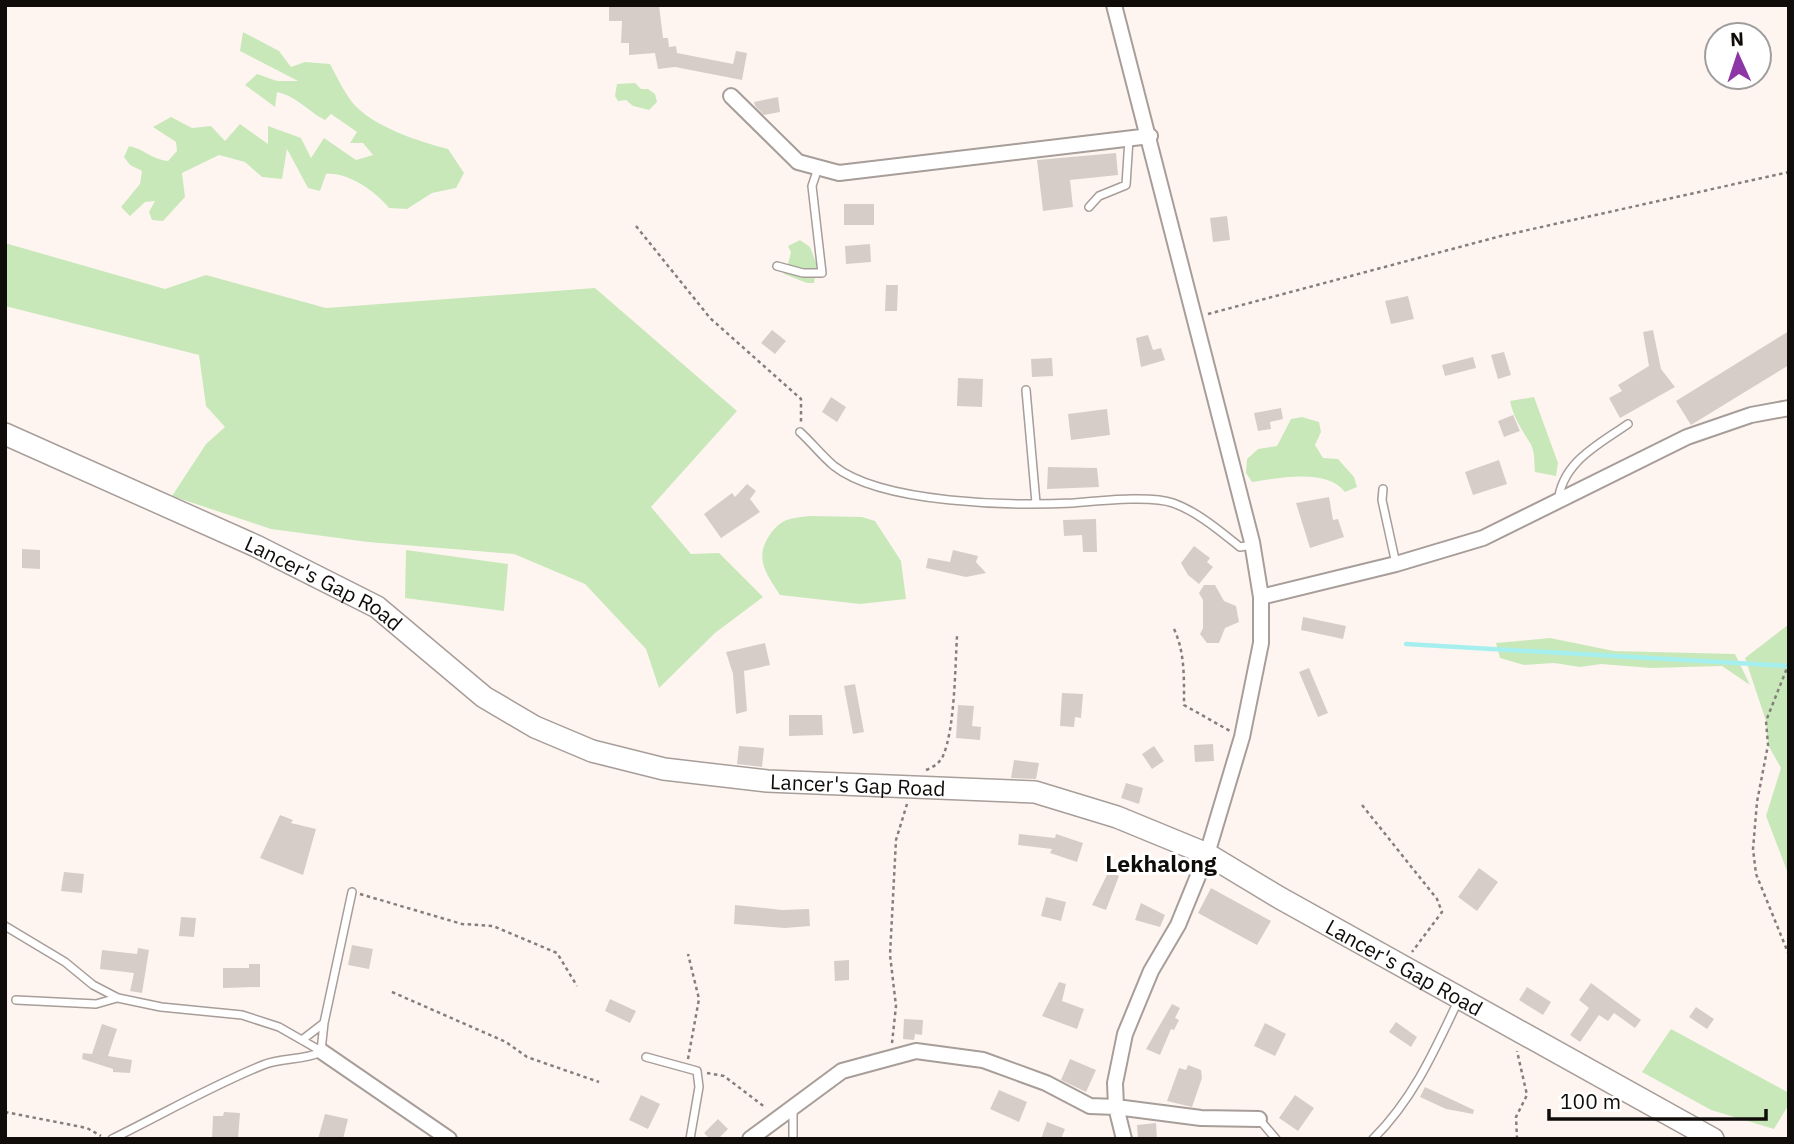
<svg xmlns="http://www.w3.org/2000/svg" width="1794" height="1144" viewBox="0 0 1794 1144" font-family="'IBM Plex Sans',sans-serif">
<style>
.green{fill:#c9e8ba}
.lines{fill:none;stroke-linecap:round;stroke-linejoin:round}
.stream{stroke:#a6efef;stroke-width:4.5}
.building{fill:#d7cdc8}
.service-casing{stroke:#a79d99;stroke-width:10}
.minor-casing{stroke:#a79d99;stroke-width:18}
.secondary-casing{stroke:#a79d99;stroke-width:24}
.path{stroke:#857f7c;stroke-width:2.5;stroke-dasharray:3.5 3.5;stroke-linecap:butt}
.service{stroke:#fff;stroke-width:7}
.minor{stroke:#fff;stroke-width:14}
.secondary{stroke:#fff;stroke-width:21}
.labels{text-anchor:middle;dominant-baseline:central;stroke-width:6;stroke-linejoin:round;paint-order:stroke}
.street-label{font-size:21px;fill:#0f0c0a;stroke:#fff}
.neighbourhood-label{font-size:23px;font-weight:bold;fill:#0f0c0a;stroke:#fff}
</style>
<rect width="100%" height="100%" fill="#fef5f1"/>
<path class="green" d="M243 32 279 51 291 67 305 62 330 64C337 77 343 90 352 102 371 126 420 142 448 149L464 173 456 188 432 193 407 209 389 208C375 191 348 172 326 174L320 191 308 188 287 149 282 179 262 177 245 162 219 155 182 173 185 197 163 221 152 220 149 212 155 201 145 202 130 216 121 207 140 184 142 171 130 165 124 157 129 146C144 149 151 159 168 161L177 151 176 142 153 127 171 117 192 128 211 126 225 141 240 124 268 144V126L301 138 311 158 324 138 356 160 373 155 363 143H350L357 132 331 114 325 120C306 110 298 97 277 92L275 107 245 85 257 74 277 81H298L240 51Z
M635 83 641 89H648L655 94 657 102 649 110 633 106 626 100 618 101 615 96 617 84Z
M800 240 810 247 817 265 814 283H807L784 274 782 268 788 264 791 252 788 246Z
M5 243 165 289 206 275 326 308 595 288 737 411 651 507 691 554 719 553 763 597 715 633 659 688 646 649 585 584 514 554 368 542 271 529 172 496 206 444 225 427 206 406 199 355 5 306Z
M1534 397 1558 463 1556 476 1535 472C1534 463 1535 450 1530 443 1521 428 1514 419 1510 401Z
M1302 417 1319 422 1321 432 1315 445 1323 458 1338 459 1354 477 1357 487 1345 492C1327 468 1278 478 1252 482L1246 473 1247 459 1258 449 1277 446 1291 419Z
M811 516 862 517 875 521 901 561 906 599 860 604 780 595C767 575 754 559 769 536 781 518 791 518 811 516Z
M406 550 508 564 504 611 405 598Z
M1789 624V876L1766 816 1781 768 1768 745 1766 721 1745 658Z
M1550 638 1614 651 1735 654 1750 685 1722 666 1651 668 1601 664 1580 667 1554 663 1524 665 1500 658 1496 643Z
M1671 1029 1789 1093V1104L1774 1129 1711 1110 1642 1072Z"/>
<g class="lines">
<path class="stream" d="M1406 644 1789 666"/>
</g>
<path class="building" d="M609 5H659L663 38H668L669 47 676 46 677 53 733 64 736 51 747 53 742 80 675 67 658 69 655 53 629 55V43H621L622 21H609Z
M778 97 780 112 764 115 755 106 754 102Z
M1116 153 1118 175 1070 180 1073 207 1043 211 1037 160Z
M844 204H874V225H844Z
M1227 216 1230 240 1213 242 1210 218Z
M870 244 871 262 846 264 845 246Z
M886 285H898L897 311H885Z
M1408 296 1414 319 1391 324 1385 301Z
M772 330 786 341 775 354 761 343Z
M1653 330 1661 369 1675 387 1620 418 1609 398 1622 391 1618 385 1649 366 1643 332Z
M1789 331V365L1691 425 1676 401Z
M1148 335 1153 350 1161 348 1165 360 1141 367 1136 338Z
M1504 352 1511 375 1498 379 1491 355Z
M1473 357 1476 368 1445 376 1442 365Z
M1052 358 1053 376 1032 377 1031 359Z
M958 378 983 379 982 407 957 406Z
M831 397 846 407 837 422 822 412Z
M1281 408 1283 419 1270 422 1271 429 1258 431 1254 413Z
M1107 409 1110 435 1071 440 1068 414Z
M1513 415 1520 431 1504 437 1498 421Z
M1499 460 1507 484 1473 495 1465 472Z
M1048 467 1097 468 1099 487 1047 489Z
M747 484 756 491 750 499 760 512 721 538 704 514 732 493 735 497Z
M1329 497 1333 520 1338 519 1344 537 1310 548 1296 503Z
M1096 519 1097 552H1083L1082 535 1064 536 1063 520Z
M1194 546 1210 558 1207 562 1213 567 1199 584 1188 575 1181 563Z
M22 549 40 550V569L22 568Z
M953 550 978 556 976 562 986 573 966 577 926 568 928 558 950 562Z
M1204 585H1215L1224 601 1236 606 1239 622 1225 628 1219 643H1207L1200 634 1203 628V600L1199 593Z
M1303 617 1346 626 1343 639 1301 630Z
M765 643 770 665 744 671 747 711 736 714 733 674 726 652Z
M1309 668 1328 713 1318 717 1299 672Z
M855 684 864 732 853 734 844 686Z
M1062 693 1083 694 1081 718 1075 717 1074 727 1060 726Z
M958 705 974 706 972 726 981 727 980 740 956 738Z
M789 715H822L823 735 789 736Z
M1213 744 1214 761 1195 762 1194 745Z
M739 746 764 748 762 767 737 764Z
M1154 746 1164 761 1152 769 1142 754Z
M1014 760 1039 763 1036 779 1011 778Z
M1126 783 1143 788 1139 804 1121 798Z
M280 815 293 820 291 823 316 829 303 875 260 858Z
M1019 834 1055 838 1056 834 1083 843 1077 862 1050 853 1052 849 1018 845Z
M1479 868 1498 882 1477 911 1458 897Z
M1109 871 1119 876 1106 910 1092 905Z
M64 872 84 874 82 893 61 891Z
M1211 888 1271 921 1257 945 1198 913Z
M1046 897 1066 902 1061 921 1041 916Z
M1141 903 1165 915 1160 927 1135 920Z
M735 905 782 910 809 909 810 926 785 928 734 924Z
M181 917 196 918 194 937 179 936Z
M352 945 373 949 369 969 348 965Z
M138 948 149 950 142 993 130 991 134 973 100 969 102 950 137 954Z
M849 960V980L835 981 834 961Z
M249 964H260V987L223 988V968H249Z
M1059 982 1066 984 1062 1001 1084 1009 1077 1029 1042 1016Z
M1591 983 1641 1020 1635 1028 1614 1013 1608 1021 1599 1015 1580 1042 1570 1035 1589 1008 1579 1000Z
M1527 987 1551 1002 1543 1015 1519 1000Z
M610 999 636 1011 630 1023 605 1011Z
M1172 1004 1180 1008 1175 1018 1179 1020 1174 1030 1171 1029 1160 1055 1146 1049Z
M1696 1007 1714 1019 1707 1029 1689 1017Z
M904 1019 923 1020 922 1035 915 1034 914 1040 903 1039Z
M1396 1022 1417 1037 1411 1047 1389 1032Z
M1265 1023 1286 1034 1275 1056 1254 1046Z
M102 1024 117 1029 108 1056 132 1060 130 1073 113 1072V1069L82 1059 83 1053 92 1054Z
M1070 1059 1096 1070 1086 1092 1061 1080Z
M1188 1065 1201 1070 1202 1078 1192 1107 1167 1101 1179 1068 1186 1070Z
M1425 1087 1474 1110 1473 1114 1446 1109 1420 1097Z
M999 1090 1027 1102 1019 1122 990 1109Z
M641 1095 660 1104 648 1129 629 1120Z
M1295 1095 1314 1108 1298 1131 1279 1118Z
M224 1112 240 1113 238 1139H212L213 1116H223Z
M325 1114 348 1119 343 1139H318Z
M718 1119 728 1129 718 1139H710L704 1133Z
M1047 1122 1065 1129 1061 1139H1041Z
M1156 1123 1157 1139H1138L1137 1125Z"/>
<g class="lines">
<defs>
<path id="service" d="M1089 207 1099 196 1126 185 1129 139
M777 266 803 273H822L812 186 818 168
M1026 390 1036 503
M800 432C812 443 822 456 834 466 882 504 1013 506 1073 503 1098 501 1151 495 1173 503 1198 512 1220 531 1240 547L1252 545
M1383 489 1382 500 1396 564
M1558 502C1562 462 1598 445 1628 424
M5 926 65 962 93 985 118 998 161 1007 242 1015 279 1027 321 1051
M16 1000 96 1004 117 998
M302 1040 324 1023 352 892
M321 1051 324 1023
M646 1057 697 1071 699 1087 690 1139
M1259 1119 1276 1139
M112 1139C163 1114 211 1086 263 1065 282 1057 302 1061 321 1052
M793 1139V1108
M1373 1139C1413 1099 1434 1052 1458 1001"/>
<path id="minor" d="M731 96 798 162 839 173 1150 136
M1261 597 1396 564 1483 538 1687 437 1751 415 1789 408
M321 1051 449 1139
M750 1139 842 1071 916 1051 983 1060 1046 1083 1090 1106 1116 1107 1115 1083 1125 1034 1151 971 1178 925 1207 854 1242 737 1261 643V597L1252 542 1114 5
M1124 1139 1116 1107 1201 1118 1259 1119"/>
<g id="secondary">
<path id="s1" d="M5 434 256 546 377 607 484 697 535 727 592 751 664 769 767 781 1035 792 1117 817 1207 854 1280 898 1713 1139"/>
</g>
</defs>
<use href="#service" class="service-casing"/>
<use href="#minor" class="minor-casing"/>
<use href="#secondary" class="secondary-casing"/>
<path class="path" d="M636 226 710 318 801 399V422
M1208 314 1501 236 1789 172
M1174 629C1185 652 1184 679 1184 705L1230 731
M1789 663 1766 721 1768 745 1757 802 1753 849 1756 874 1789 955
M926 770C933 767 939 764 943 756 955 728 955 668 957 636
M1362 805 1437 899 1442 912 1412 952
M360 894 462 924 493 926 557 953 577 986
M392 992 506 1042 527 1057 599 1082
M892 1043 896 1006 890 955 896 840 907 804
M688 1059 699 999 688 954
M707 1073 724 1076 766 1108
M5 1112 87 1128 101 1136
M1517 1139 1516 1117 1527 1095 1517 1051"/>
<use href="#service" class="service"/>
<use href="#minor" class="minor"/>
<use href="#secondary" class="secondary"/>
</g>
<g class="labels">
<g class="street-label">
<text stroke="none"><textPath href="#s1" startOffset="352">Lancer's Gap Road</textPath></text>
<text stroke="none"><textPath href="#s1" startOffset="940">Lancer's Gap Road</textPath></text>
<text stroke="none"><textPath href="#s1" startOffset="1528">Lancer's Gap Road</textPath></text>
</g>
<g class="neighbourhood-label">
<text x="1161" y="863">Lekhalong</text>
</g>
</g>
<rect width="1794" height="1144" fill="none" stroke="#0f0c0a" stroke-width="14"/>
<g transform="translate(1738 56) rotate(357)"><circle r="33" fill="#ffffff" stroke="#9f9e9d" stroke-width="2"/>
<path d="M0-5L12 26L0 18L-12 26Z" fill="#8c37a5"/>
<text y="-10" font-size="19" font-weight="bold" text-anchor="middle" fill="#0f0c0a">N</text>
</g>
<path d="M1549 1109v10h217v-10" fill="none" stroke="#0f0c0a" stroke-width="3.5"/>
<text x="1560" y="1109" font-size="21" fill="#0f0c0a" stroke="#ffffff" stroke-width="5" paint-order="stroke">100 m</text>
</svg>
